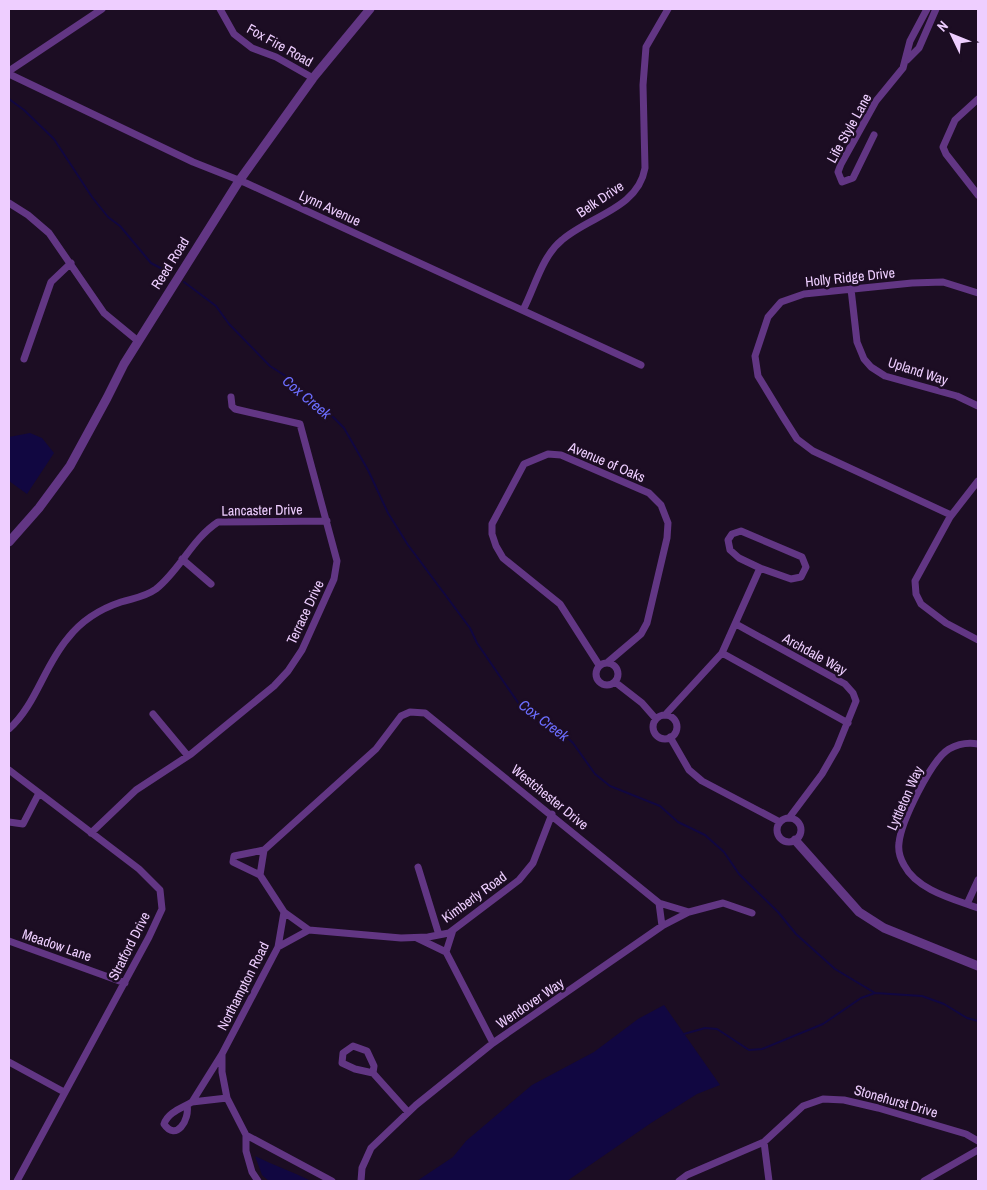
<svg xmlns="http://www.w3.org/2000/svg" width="987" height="1190" viewBox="0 0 987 1190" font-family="'Archivo Narrow',sans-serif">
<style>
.water{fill:#110741}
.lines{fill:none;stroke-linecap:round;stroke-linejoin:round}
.stream{stroke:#110741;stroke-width:2}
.minor{stroke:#623684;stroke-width:7}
.tertiary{stroke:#623684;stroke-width:9}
.labels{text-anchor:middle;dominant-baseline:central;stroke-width:5;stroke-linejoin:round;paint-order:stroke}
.street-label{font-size:14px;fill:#eeceff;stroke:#1c0d23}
.water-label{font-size:15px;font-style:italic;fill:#6c6eff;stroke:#1c0d23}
</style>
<rect width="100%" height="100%" fill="#1c0d23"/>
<path class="water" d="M30 433 42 438 54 453 27 494 9 481V437Z
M664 1005 720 1085 697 1094 651 1123 567 1181H417L453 1157 466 1141 532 1085 594 1052 638 1019Z
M255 1156C273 1165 293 1172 311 1181H269L262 1175Z"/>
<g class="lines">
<path class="stream" d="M9 99 24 110 54 139 92 197 108 217 120 226 151 263 168 272
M184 282 216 306 229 324 270 366 287 377 314 404 331 415 344 428 368 470 388 513 408 545 470 628 477 643 519 704 557 728 573 743 595 774 610 786 660 806 678 822 705 835 724 852 739 874 778 912 796 934 835 969 875 993 922 996 944 1004 967 1018 978 1021
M684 1034 705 1028 717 1029 749 1050 762 1049 823 1024 861 998 875 993"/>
<path class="minor" d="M220 9 234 34 252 48 276 57 313 78
M907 60 919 48 936 9
M9 71 102 9
M9 74 193 162 246 183 641 365
M978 99 955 120 943 147 946 154 978 195
M874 135 853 178 842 182 838 172 841 164 876 101 903 68 910 41 927 9
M9 203 28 215 49 233 104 313 138 341
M851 289 857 342 864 359 871 367 885 376 957 396 978 406
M523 310C535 287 542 256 562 240 589 216 638 209 645 168L643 85 646 47 668 9
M24 359 51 282 71 263
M978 481 950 517 915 581 916 594 921 604 946 623 978 640
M951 515 813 451 797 439 783 417 758 376 755 356 768 317 781 302 804 294 912 283 943 282 978 293
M182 559 211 584
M736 624 845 684 853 693 856 701 837 748 822 774 789 818
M722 653 848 723
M596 674a11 11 0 1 1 22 0a11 11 0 1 1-22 0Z
M599 665 560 604 503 558 496 546 492 534V524L524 464 548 454 561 455 649 493 661 505 668 523 667 538 647 623 641 634 608 662
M615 682 642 703 656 719
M153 714 188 756
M665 715 722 653 760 568 791 579 801 577 806 567 802 557 741 531 732 534 728 540 730 550 739 558 760 568
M653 727a12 12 0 1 1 24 0a12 12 0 1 1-24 0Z
M9 729C36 705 44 666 68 638 82 620 100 609 121 602 134 598 145 597 156 589 180 570 192 539 218 522L327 521
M670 737 689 770 702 781 780 822
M978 744C968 742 958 744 949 749 931 760 901 822 899 843 898 850 900 858 904 865 917 890 953 899 978 908
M9 770 139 869 160 890 162 909 149 937 17 1181
M777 830a12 12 0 1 1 24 0a12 12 0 1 1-24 0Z
M9 822 23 824 39 793
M91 833 136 790 191 754 274 686 288 671 302 650 334 579 337 561 300 424 235 409 232 406 231 397
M418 867 439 935
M260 875 233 862 234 856 264 850
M659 903 689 912
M967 904 978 880
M284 912 309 930 401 938 428 937 449 933 519 880 533 863 552 814
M453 930 446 952 493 1043
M417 938 446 952
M9 941 125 983
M278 947 309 930
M353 1046 367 1051 374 1066 373 1073 355 1069 342 1063 343 1053Z
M222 1054 192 1102 227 1098
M9 1062 64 1092
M373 1073 408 1112
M187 1105C190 1120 176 1142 164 1124 168 1112 182 1108 192 1102
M246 1135 332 1181
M764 1142 769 1181
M258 1181 252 1172 246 1151V1135L227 1098 222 1072V1054L278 947 284 912 260 875 264 850 376 749 401 716 410 712 425 713 659 903 662 926
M361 1181 362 1168 371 1148 416 1105 493 1043 662 926 689 912 723 903 752 913
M679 1181 687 1175 764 1142 803 1106 823 1099 844 1100 878 1108 966 1134 978 1141
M924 1181 978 1150"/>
<path class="tertiary" d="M9 542 39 508 70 466 107 398 124 364 239 181 313 78 370 9
M795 840 859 912 884 928 978 966"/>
</g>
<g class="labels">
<g class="street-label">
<text transform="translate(280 45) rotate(29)">Fox Fire Road</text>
<text transform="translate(849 128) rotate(-61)">Life Style Lane</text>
<text transform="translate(600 199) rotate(-34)">Belk Drive</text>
<text transform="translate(330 208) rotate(25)">Lynn Avenue</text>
<text transform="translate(170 263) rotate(-58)">Reed Road</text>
<text transform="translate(850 277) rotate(-6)">Holly Ridge Drive</text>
<text transform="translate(918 371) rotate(18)">Upland Way</text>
<text transform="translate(607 462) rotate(23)">Avenue of Oaks</text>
<text transform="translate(262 510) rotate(-1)">Lancaster Drive</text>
<text transform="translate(305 612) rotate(-65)">Terrace Drive</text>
<text transform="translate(815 654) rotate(29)">Archdale Way</text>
<text transform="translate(550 797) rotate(39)">Westchester Drive</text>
<text transform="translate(905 798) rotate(-66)">Lyttleton Way</text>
<text transform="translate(474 897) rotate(-36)">Kimberly Road</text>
<text transform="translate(57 945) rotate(19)">Meadow Lane</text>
<text transform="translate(129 946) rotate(-63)">Stratford Drive</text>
<text transform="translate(243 986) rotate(-63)">Northampton Road</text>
<text transform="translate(530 1003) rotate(-34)">Wendover Way</text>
<text transform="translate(896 1101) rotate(16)">Stonehurst Drive</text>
</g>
<g class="water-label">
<text transform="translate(307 397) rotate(40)">Cox Creek</text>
<text transform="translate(544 720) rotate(37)">Cox Creek</text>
</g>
</g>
<rect width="987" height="1190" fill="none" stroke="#eeceff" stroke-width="20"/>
<g transform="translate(952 35) rotate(313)" stroke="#1c0d23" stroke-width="4" paint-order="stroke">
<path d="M0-4L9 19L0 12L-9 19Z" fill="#eeceff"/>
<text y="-8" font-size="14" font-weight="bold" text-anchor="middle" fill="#eeceff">N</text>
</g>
</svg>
